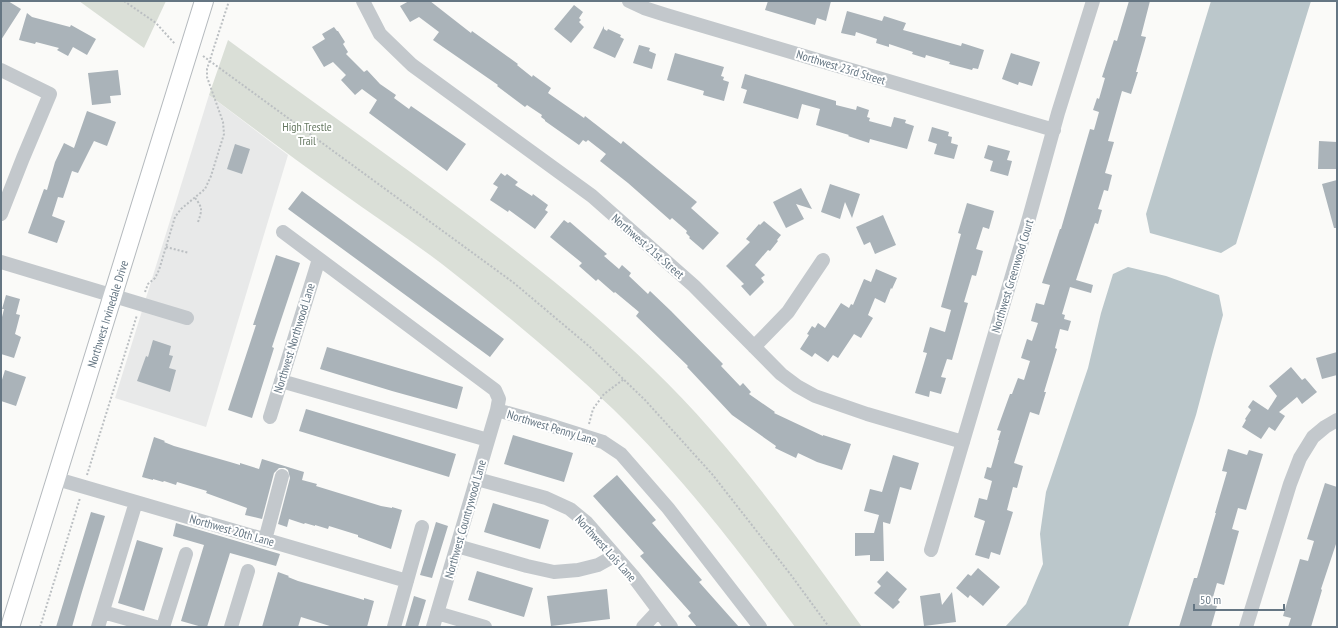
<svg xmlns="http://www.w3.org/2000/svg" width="1338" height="628" viewBox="0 0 1338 628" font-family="'PT Sans Narrow',sans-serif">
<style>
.built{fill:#e8e9e9}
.green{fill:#dadfd7}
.water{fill:#bbc7cb}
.building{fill:#aab3b9}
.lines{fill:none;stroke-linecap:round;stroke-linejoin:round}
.major-casing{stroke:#b5babe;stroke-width:20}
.path{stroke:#bbbfc2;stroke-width:2;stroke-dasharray:2 2;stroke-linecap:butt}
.minor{stroke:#c3c8cc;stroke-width:14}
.major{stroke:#fff;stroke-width:18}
.labels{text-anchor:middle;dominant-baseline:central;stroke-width:4;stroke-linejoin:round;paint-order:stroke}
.street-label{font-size:12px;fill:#657683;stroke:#fff}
.park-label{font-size:12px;fill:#687a64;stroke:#fff}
</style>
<rect width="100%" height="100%" fill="#fafaf8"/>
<path class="built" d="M209 95 288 155 206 427 115 398Z"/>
<path class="green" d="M79 1H166L144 48Z
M228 40C276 75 325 110 373 145 470 215 567 286 653 369 733 446 797 537 862 627H795C739 551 681 475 613 409 559 358 501 310 442 264 408 238 372 215 338 190 294 159 252 127 209 95Z"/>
<path class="water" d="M1211 1H1311L1236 244 1221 253 1150 233 1146 214Z
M1128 267 1166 276 1219 295 1223 315 1213 351 1196 415 1128 627H1005L1026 604 1043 564 1040 534 1046 492 1088 368 1101 313 1113 274Z"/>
<path class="building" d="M1 1H8L21 9 1 40Z
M409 1H430L471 33 472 31 518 64 517 65 532 77 533 75 551 88 548 93 584 118 585 116 621 144 623 141 697 202 691 208 719 233 703 250 689 238 690 237 686 233 687 231 672 218 670 220 628 183 600 161 606 154 588 140 586 142 583 140 579 145 545 121V120L541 117 542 115 527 105 525 107 497 86 498 85 443 47 433 40 439 32 419 17 410 22 400 6Z
M768 1H831L826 21 817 18 815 25 765 10Z
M1129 1H1150L1141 36 1146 37 1136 72H1138L1131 94 1122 91 1108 141 1114 142 1105 173 1112 175 1108 191 1104 190 1098 209 1102 210 1098 224 1095 223 1076 280 1093 285 1091 293 1070 287 1062 314 1065 315 1064 319 1071 321 1068 331 1060 329 1055 348 1057 349 1044 392H1046L1039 415 1030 412 1014 463 1023 466 1017 488 1013 487 1007 510 1013 512 1000 555 991 552 989 559 975 555 985 521 974 517 979 498 987 500 992 481 984 478 987 467 991 468 999 440H998L1001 431 997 430 1010 394H1012L1018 378 1024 380 1030 361 1021 358 1027 339 1032 341 1038 323 1031 321 1036 303 1044 305 1050 285 1042 283 1060 229H1061L1090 129 1094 130 1099 112 1093 110 1097 98 1099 99 1105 78 1102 77 1114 40 1117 41Z
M574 5 583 12 579 18 581 20 579 22 584 27 571 43 554 29Z
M847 11 882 21 884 16 906 23 903 30 961 46 962 43 984 50 978 69 973 68 972 70 949 64 950 62 926 55 925 58 912 54 913 52 889 44V47L876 43 877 39 856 32 855 36 841 33Z
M27 13 32 17 70 27 71 25 96 39 87 55 73 47 68 56 57 50 59 48 36 42 35 44 19 40Z
M604 26V29L607 31 608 29 621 35 620 37 624 39 615 58 593 48Z
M334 27 337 31H338L345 42 343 44 348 52 346 54 364 72 367 70 380 84 396 95 394 98 409 109 411 106 466 144 447 171 369 113 377 100 362 89 355 95 341 80 346 75 333 62 324 67 312 47 325 39 322 34Z
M639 45 650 48 649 51 656 54 652 69 633 63Z
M675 53 724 67 721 76 724 77 723 80 729 82 724 101 703 95 704 91 667 80Z
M1011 53 1040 62 1032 86 1019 82 1018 85 1002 79Z
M118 70 121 95 110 96 111 103 92 105 88 73Z
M745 74 836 101V105L856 110 857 106 869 110 867 117 870 118 869 121 891 127 894 117 906 120 905 123 914 126 907 149 870 139 869 143 848 136 849 135 816 125 820 109 802 104 798 119 743 103 747 90 741 88Z
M87 111 116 122 107 146 94 141 78 173 72 171 63 198 58 197 52 216 65 221 57 243 28 233 44 189 47 190 55 162 64 143 74 148Z
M932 127 949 132 948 136 952 137 951 143 958 145 954 159 934 154 937 144 928 141Z
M1319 141 1337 142V169H1318Z
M235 144 250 149 242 174 227 169Z
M988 145 1010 151 1007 160 1012 161 1008 176 990 171 993 161 984 158Z
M501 173 505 176 507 174 518 182 515 185 532 196 533 194 548 205 545 210 548 212 535 229 509 210 508 212 490 200 498 187 493 184Z
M1337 180V228H1334L1322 184Z
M830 184 860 194 852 218 845 202 840 219 821 212Z
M801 188 812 209 796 204 804 219 786 228 773 202Z
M302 191 504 339 490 357 288 209Z
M967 203 994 211 989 229 983 227 976 249 983 251 976 276 972 275 964 302 968 303 952 360 947 359 941 377 946 378 941 394 930 391 929 397 915 393 927 353 923 352 930 327 945 332 951 310 941 307 961 234 958 233Z
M883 215 896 245 875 254 870 242 864 245 856 227Z
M564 220 568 223 570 222 607 254 604 256 619 269 622 265 631 273 629 276 648 294 650 291 671 311 723 364 721 366 740 386 743 383 751 392 749 394 775 412 774 413 823 436V435L851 444 842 470 817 462 798 453 796 458 775 448 776 446 732 415 687 367 688 366 636 316 639 312 615 292 614 293 598 279 596 281 579 266 582 263 550 237Z
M764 221 781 235 777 240 778 241 770 251 768 250 755 265 765 275 761 278 764 282 750 296 741 286 744 284 726 266 750 242 746 239 759 224 760 225Z
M276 255 300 263 272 347 274 348 252 418 228 410 256 325H253Z
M876 269 897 278 892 289 891 288 885 303 875 298 868 315 873 318 861 338 854 334 838 358 833 355 828 362 815 353 812 357 800 349 809 335 807 334 812 326 815 328 818 323 825 328 841 303 849 308 851 304 853 305 864 279 871 282Z
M6 295 20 299 16 314 20 315 15 334 21 337 14 358 1 354V321L4 309H2Z
M153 340 171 346 169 355 173 356 169 368 176 370 170 392 137 381 146 356 148 357Z
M327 347 463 387 457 409 392 391 320 369Z
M1337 352V375L1322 379 1316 358Z
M1291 367 1302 380 1305 378 1317 392 1302 404 1297 397 1279 412 1285 416 1275 431 1269 427 1261 439 1242 427 1246 420 1245 419 1251 410 1248 407 1253 400 1268 410 1277 396 1269 386Z
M5 370 26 377 16 406 1 401V383Z
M306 409 456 454 449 477 299 431Z
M513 435 573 453 564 482 504 464Z
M154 437 165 441 164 442 174 446 230 462 240 465V463L259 469 262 459 291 468 304 472 302 480 317 484 316 486 381 506 392 508V507L402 510 391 549 358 537V535L329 526 328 529 315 525V526L305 523 304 524 289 519 287 527 278 524 290 478 288 470 285 468H279L274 473 262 519 245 515 247 508 206 493 207 491 177 482 176 485 164 481 163 482 153 479V480L142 477Z
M1228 449 1247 455 1249 450 1263 454 1246 510 1238 508 1232 529 1239 531 1224 585 1217 583 1211 604 1217 606 1211 627H1179L1194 578H1197L1216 513H1215L1227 472 1222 471Z
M893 455 919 463 911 490 900 487 890 524 883 522 884 561H870V555L855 556V533H874L879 515 864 511 870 489 882 492Z
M617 475 656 520 652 523 702 580 699 582 739 627H697L688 616 691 613 640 556 644 553 593 496Z
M1325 483 1337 487V541L1321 589 1322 590 1311 627H1288L1291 618 1283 616 1300 559 1308 561 1314 541 1307 539Z
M493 503 549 520 540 549 484 532Z
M91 512 105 516 81 595 72 627H56Z
M436 522 448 526 432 578 420 575Z
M176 523 280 554 276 566 230 553 207 627H202L181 621 204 545 173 536Z
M137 540 163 548 144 611 118 603Z
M978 568 1000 587 983 606 970 595 968 598 956 588 968 574 971 576Z
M477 571 533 588 524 617 468 600Z
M887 571 907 589 898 600 900 602 893 609 874 593 881 586 877 582Z
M278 572 289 576 288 577 298 581 354 597 364 600V598L374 601 367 627H333L301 617 298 627H262Z
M607 589 610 619 551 626 547 596Z
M952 592 956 622 924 626 920 596 940 593 942 605Z
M414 596 426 600 418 627H405Z"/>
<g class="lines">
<defs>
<g id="major">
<path id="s1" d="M10 627 204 1"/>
</g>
</defs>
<use href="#major" class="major-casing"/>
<path class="path" d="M124 1 156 23 175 44
M203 56 514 283 590 347 645 400 712 474 791 575 829 627
M195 198C203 208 202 210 198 222
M166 247 189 253
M145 292 148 284 155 278 159 270 175 217 181 209 205 189 211 176 224 134 223 122 207 77V69L229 1
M589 424 593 409 604 394 624 379
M87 475 137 315
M40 627 80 498"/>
<path class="minor" d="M363 1 380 34 412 65 592 196 694 286 781 374 797 386 815 396 867 414 963 442
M629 1 644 8 666 15 1054 130
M1 70 50 94 23 158 1 214
M283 232 495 390 499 399 497 410 543 423 603 442 621 454 668 508 760 627
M1 262 187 318
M754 347 788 312 823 260
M281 381 488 440
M270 417 319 259
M57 479 407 581
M477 479 546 498 570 509 587 523 633 576 671 627
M265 540 282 476
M457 546 527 566 554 572 578 570 598 565 614 556
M931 550 1029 218 1058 113 1093 1
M103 612 156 627
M437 613 485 627
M98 627 136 502
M163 627 186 554
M231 627 248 571
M394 627 422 527
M433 627 497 410
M643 627 658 611
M1246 627 1290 484 1300 458 1313 437 1325 427 1337 420"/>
<use href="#major" class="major"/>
</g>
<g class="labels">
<g class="street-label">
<text transform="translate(841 67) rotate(17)">Northwest 23rd Street</text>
<text transform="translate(648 246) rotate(41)">Northwest 21st Street</text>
<text transform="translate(1012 276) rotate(-73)">Northwest Greenwood Court</text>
<text stroke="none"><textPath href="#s1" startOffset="328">Northwest Irvinedale Drive</textPath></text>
<text transform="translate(294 338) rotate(-73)">Northwest Northwood Lane</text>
<text transform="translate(552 427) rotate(17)">Northwest Penny Lane</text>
<text transform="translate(465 519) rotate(-74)">Northwest Countrywood Lane</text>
<text transform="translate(232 530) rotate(16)">Northwest 20th Lane</text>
<text transform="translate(606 548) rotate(48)">Northwest Lois Lane</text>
</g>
<g class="park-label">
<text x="307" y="126">High Trestle<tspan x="307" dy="14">Trail</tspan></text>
</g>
</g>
<rect width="1338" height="628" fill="none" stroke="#657683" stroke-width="4"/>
<path d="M1194 604v6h90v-6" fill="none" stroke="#657683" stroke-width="2"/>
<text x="1200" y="604" font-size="12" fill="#657683" stroke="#ffffff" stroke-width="3" paint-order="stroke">50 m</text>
</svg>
